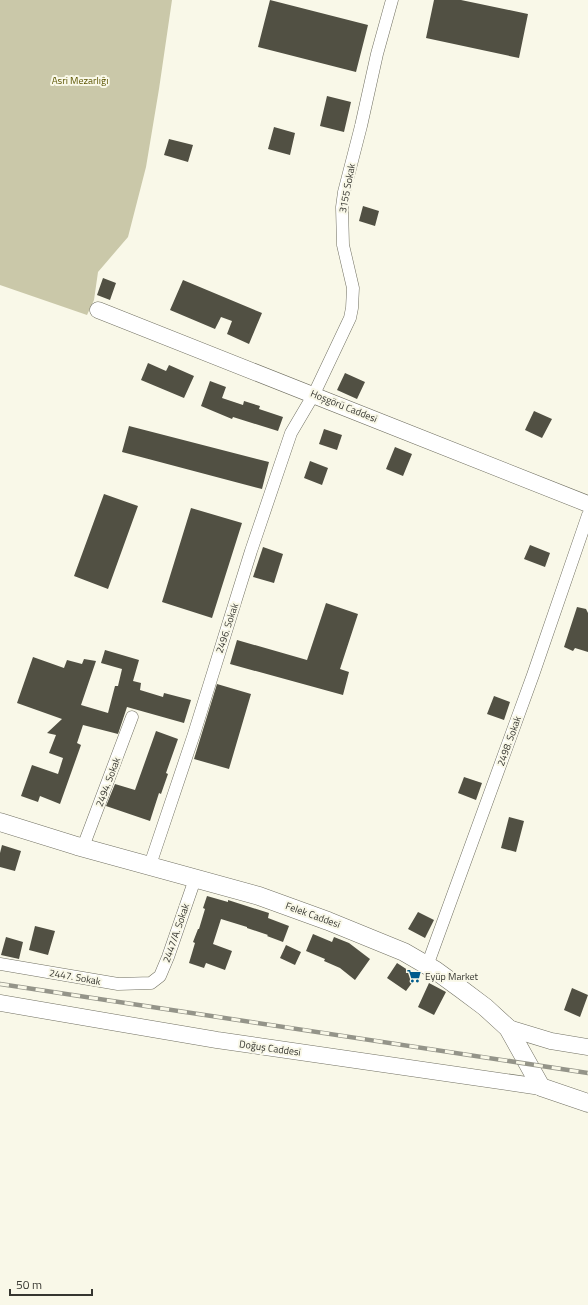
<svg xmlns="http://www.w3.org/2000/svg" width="588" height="1305" viewBox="0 0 588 1305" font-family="'Titillium Web',sans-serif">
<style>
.green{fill:#cac8a9}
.building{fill:#515043}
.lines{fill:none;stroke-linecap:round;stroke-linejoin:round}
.minor-casing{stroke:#717062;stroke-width:13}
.tertiary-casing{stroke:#717062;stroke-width:17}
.secondary-casing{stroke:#717062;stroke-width:19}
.minor{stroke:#fff;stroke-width:12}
.tertiary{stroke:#fff;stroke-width:16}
.secondary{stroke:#fff;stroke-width:18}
.rail-casing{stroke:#949489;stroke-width:4.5}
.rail{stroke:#f9f8e8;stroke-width:3;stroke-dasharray:9;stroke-linecap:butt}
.labels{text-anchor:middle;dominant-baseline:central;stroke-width:4;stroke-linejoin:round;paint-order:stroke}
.park-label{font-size:10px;fill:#5c5503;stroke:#f9f8e8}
.street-label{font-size:10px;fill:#363630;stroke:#f9f8e8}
.poi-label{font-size:10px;fill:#363630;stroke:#f9f8e8;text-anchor:start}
</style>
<rect width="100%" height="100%" fill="#f9f8e8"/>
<path class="green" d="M0 0H172L159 89 146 167 128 237 98 272 94 300 87 315 0 285Z"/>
<path class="building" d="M270 0 368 25 356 72 258 47Z
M434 0H461L528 14 519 58 426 38Z
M327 96 351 102 344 132 320 126Z
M274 127 295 133 290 155 268 149Z
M169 139 193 145 188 162 164 155Z
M363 206 379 211 375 226 359 221Z
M103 278 116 283 110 300 97 295Z
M183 280 262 313 249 344 227 334 232 321 221 317 215 329 170 310Z
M148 363 166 371 169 365 194 376 184 398 141 380Z
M345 373 365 382 357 399 337 390Z
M210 381 226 387 222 398 243 405 244 401 260 406 259 409 283 417 278 431 233 417 232 419 201 406Z
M534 411 552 419 542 438 525 430Z
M129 426 269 462 262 489 122 452Z
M324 429 342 435 337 450 319 444Z
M395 447 412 454 403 476 386 469Z
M310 461 328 468 322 485 304 478Z
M104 494 138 506 108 589 74 576Z
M191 508 242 523 212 618 162 602Z
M530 545 550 553 545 567 524 559Z
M263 547 283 554 274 583 253 577Z
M326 603 358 614 340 669 349 672 343 695 230 664 237 640 307 660Z
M577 607 586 609 588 613V652L575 648 573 651 564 647Z
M105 650 139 660 133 681 141 683 140 690 163 697 164 693 191 700 184 723 127 707 118 734 83 725 77 743 81 745 60 804 40 796 38 802 21 796 32 765 58 774 63 758 49 753 56 735 47 733 62 719 17 703 33 657 64 668 67 660 82 664 84 659 96 661 81 705 108 713 115 686H118L122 669 101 663Z
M217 684 251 694 229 769 194 759Z
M494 696 510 702 504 720 487 714Z
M156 731 178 739 166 773 168 774 161 794 159 793 150 821 106 806 115 784 135 790Z
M464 777 482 783 476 800 458 793Z
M509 817 524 821 516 852 501 848Z
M2 845 21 851 15 871 0 867V853Z
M207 896 228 902V900L269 913 268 918 289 926 283 942 267 936 268 935 247 928V927L221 919 213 944 232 951 225 970 206 963 204 968 189 963 195 943 193 942 198 929H199L205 909 203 908Z
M418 912 434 920 425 938 408 929Z
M35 926 55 931 48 955 29 950Z
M313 934 332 942 334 937 349 943 370 959 355 980 340 968 324 961 325 959 306 951Z
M6 937 23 942 19 959 1 955Z
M286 945 301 952 295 965 280 958Z
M397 963 417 976 406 991 387 978Z
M429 983 446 992 434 1015 418 1007Z
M572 988 588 995 580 1017 564 1010Z"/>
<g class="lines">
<defs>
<path id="minor" d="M83 847 132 717
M150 865 194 734 251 551 291 433 314 394 350 318 352 308 353 288 343 245 342 207 344 192 361 126 377 54 392 0
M0 964 118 984 151 983 160 976 168 957 195 879
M427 966 533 675 588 515"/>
<path id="tertiary" d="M98 310 588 504
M0 1003 217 1040 541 1087
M508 1028 551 1041 588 1047"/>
<path id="secondary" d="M0 822 77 846 259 896 328 921 404 952 435 970 461 989 485 1007 508 1028 541 1087 588 1103"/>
</defs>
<use href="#minor" class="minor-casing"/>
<use href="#tertiary" class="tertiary-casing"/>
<use href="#secondary" class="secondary-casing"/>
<use href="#minor" class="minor"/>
<use href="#tertiary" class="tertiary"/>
<use href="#secondary" class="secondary"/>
<defs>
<path id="rail" d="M0 984 588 1073"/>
</defs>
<use href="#rail" class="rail-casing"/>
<use href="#rail" class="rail"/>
</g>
<defs>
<symbol id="supermarket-bare" viewBox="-9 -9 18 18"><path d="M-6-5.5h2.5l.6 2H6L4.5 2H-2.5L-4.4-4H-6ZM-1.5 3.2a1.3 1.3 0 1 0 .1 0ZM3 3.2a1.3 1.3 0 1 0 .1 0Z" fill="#005c8d" stroke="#f9f8e8" stroke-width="2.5" paint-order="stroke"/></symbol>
</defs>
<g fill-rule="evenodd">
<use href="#supermarket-bare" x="404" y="966" width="20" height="20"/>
</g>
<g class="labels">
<g class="park-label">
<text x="80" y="80">Asri Mezarlığı</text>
</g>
<g class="street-label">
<text transform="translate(347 188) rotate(-79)">3155 Sokak</text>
<text transform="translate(344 406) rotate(22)">Hoşgörü Caddesi</text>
<text transform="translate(227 628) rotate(-72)">2496. Sokak</text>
<text transform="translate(509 741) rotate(-70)">2498. Sokak</text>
<text transform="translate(108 782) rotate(-69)">2494. Sokak</text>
<text transform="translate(313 915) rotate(20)">Felek Caddesi</text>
<text transform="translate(176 933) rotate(-71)">2447/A. Sokak</text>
<text transform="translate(75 977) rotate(10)">2447. Sokak</text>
<text transform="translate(270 1048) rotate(8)">Doğuş Caddesi</text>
</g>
<g class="poi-label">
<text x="425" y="976">Eyüp Market</text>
</g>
</g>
<path d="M10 1289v6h82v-6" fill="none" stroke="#363630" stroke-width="2"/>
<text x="16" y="1289" font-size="12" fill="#363630" stroke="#f9f8e8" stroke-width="3" paint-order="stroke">50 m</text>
</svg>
